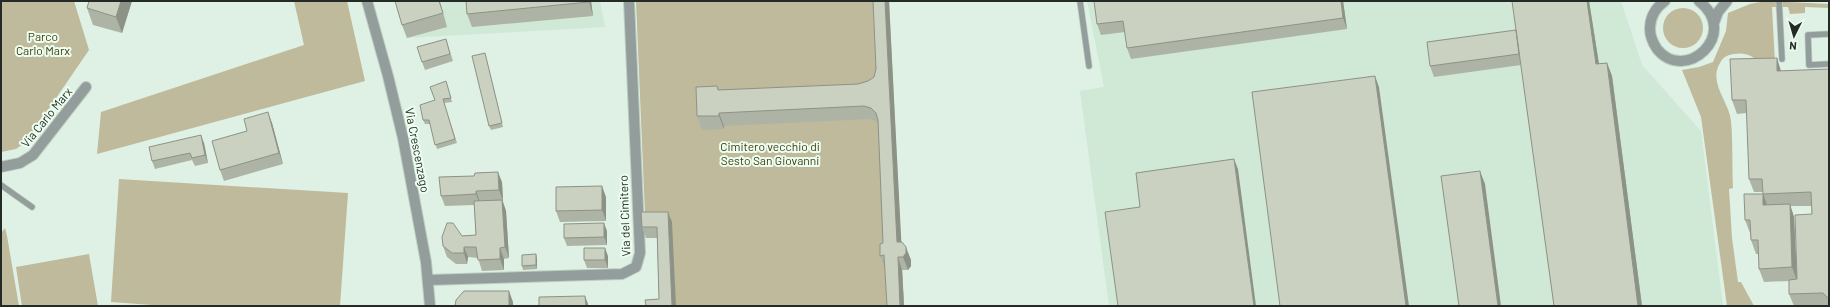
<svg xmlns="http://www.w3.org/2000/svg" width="1830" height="307" viewBox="0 0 1830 307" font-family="Barlow,sans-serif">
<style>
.built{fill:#d0e8d6}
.green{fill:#bfba9b}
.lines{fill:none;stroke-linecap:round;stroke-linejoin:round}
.service-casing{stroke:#bdcdc2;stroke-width:7}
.minor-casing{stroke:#bdcdc2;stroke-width:12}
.tertiary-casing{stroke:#bdcdc2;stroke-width:12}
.service{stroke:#939d9b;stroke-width:5.5}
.minor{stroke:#939d9b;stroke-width:10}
.tertiary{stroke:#939d9b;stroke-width:10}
.wall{fill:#aeb4a5;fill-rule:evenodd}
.shaded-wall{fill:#8d9286}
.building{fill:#cad1c0;stroke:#8d9286}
.labels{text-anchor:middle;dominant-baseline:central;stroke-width:4;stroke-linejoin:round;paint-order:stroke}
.park-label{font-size:12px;fill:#433b0f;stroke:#edfef1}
.street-label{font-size:12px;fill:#242b26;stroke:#edfef1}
</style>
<rect width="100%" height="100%" fill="#dff0e4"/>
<path class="built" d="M396 1H600L605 27 407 38Z
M1087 1H1621L1642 65 1701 131 1723 306H1109L1080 91 1104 87Z"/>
<path class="green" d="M1 1H74L89 50 26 142 16 149 1 152Z
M294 1H347L365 81 97 154 101 112 304 45Z
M636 1H889L904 306H663L661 237 646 238Z
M1766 1 1829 4V8L1805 7V13L1790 14 1788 7H1772L1775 63 1761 64C1753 56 1746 52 1734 54 1727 55 1723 57 1720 63 1708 83 1729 101 1731 121 1733 143 1732 166 1733 188L1729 189 1732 238 1738 282H1741L1754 306H1727L1701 117 1682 70 1699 67 1713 62 1726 31 1728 13 1750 4Z
M1663 28a20 20 0 1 1 40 0a20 20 0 1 1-40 0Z
M119 179 348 193 340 306H166L111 302Z
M5 228 7 236 19 306H1V233Z
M89 254 98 306H22L16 267Z"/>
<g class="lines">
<defs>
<path id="service" d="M1080 1 1089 66
M1779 1 1782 59
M1829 34 1808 35 1809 65 1829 64
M1 185 32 207"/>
<path id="minor" d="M1665 1C1655 8 1650 17 1650 29 1650 37 1653 43 1657 49 1685 84 1741 34 1699 1
M1714 23 1718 12 1727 1
M1 167 20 163 33 155 86 87
M428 280 622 274 636 267 640 253 629 1"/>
<path id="tertiary" d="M367 1 388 76 403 138 426 262 430 306"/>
</defs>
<use href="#service" class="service-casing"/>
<use href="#minor" class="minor-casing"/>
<use href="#tertiary" class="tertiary-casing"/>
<use href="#service" class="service"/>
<use href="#minor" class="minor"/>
<use href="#tertiary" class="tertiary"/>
</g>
<path class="wall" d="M132 1 122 33 93 25 87 8Z
M395 1H440L447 27 407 38 402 25Z
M466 1H591L593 16 472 27 467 14Z
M1094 1H1343L1347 29 1131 59 1127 48 1125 32 1101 35 1097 24Z
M1589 1 1599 64 1607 63 1612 76 1642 306H1554L1521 65 1434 77 1430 66 1516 30Z
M446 39 453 61 425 70 422 62Z
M486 57 503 127 491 130 489 126Z
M876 69 901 242 911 260V266L908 270H902L904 306H887L885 268 880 256 883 243 878 124 876 121 869 119 724 126V129L702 130 697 116 719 90 858 84 868 81 874 77Z
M1829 69V306H1794L1789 294V281L1764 282 1759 269V254H1756L1751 240 1750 233 1745 220 1763 194V192H1754L1749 179 1747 113 1737 114 1732 100 1781 71ZM1790 206H1811L1812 214 1797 279 1794 217Z
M446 81 452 102 444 103 457 143 437 149 430 124H425L423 120Z
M272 123 283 164 224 181 220 170 247 131Z
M204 143 208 163 195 166 192 160 155 169 152 161Z
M502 182 503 201 506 211 509 258 504 259V270L482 271 478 258 468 257 467 264H456L447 257 443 246 462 236 476 235 474 205 445 206 441 196Z
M606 197V221L560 222 556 211Z
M672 222 659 299 657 238H646L642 227Z
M607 231V245L567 246 564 238Z
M608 256V268H587L584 260Z
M537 258V269L523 270 522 266Z"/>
<path class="shaded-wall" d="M121 1H132L122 33 116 17Z
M588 1H591L593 16 589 2Z
M885 1H889L902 255 897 242Z
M1341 1H1343L1347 29 1343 18Z
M1587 1H1589L1601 77 1596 64Z
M1777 58 1781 71 1782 85 1777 71Z
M1607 63 1612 76 1642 306H1638Z
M1375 76 1379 87 1409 306H1406Z
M268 112 272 123 283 164 279 153Z
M719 113 724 126V129L719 116Z
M201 135 204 143 208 163 205 155Z
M1234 159 1238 169 1256 306H1254Z
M1480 171 1485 184 1501 306H1498Z
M498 172 502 182 503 201 499 190Z
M602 186 606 197V221L602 210Z
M476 191 480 202V205L476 194Z
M1763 194 1768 207 1763 205Z
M502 200 506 211 509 258 505 247Z
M1790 204 1794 217 1797 281 1792 267Z
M668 212 672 222 676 306H672Z
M604 223 607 231V245L604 237Z
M464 247 468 257 467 264 464 253Z
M906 247 911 260V266L908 270 903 257Z
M500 248 504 259V270L500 259Z
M605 248 608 256V268L605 260Z
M536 254 537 258V269L536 265Z
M898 257 902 270 904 306H900Z
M509 291 513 302V306H509Z
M585 296 588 304V306H586Z"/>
<path class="building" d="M89 1H121L116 17 87 8Z
M395 1H439L443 13 402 25Z
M466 1H588L589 2 467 14Z
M873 1H885L897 242H902L906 247V253L903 257H898L900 306H887L884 255 880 256V244L883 243 878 120 876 113 871 108 864 106 719 113V116H697L696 87 717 86 718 90 858 84 868 81 874 77 876 69Z
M1094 1H1341L1343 18 1127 48 1123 21 1097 24Z
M1512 1H1587L1596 64 1607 63 1638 306H1554Z
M1516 30 1519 54 1430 66 1427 42Z
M446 39 450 54 422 62 417 47Z
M485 53 502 123 489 126 472 56Z
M1777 58V71L1829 69V299L1823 293 1789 294V280L1797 279 1795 215 1812 214 1811 192 1763 194 1762 179H1749L1746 100H1732L1730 59Z
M1375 76 1406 306H1280L1252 92Z
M446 81 451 98 443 99 455 139 435 145 429 120H423L420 105 435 100 430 87Z
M268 112 279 153 220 170 212 141 247 131 244 119Z
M201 135 205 155 192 158 190 153 152 161 149 147Z
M1234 159 1254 306H1118L1105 212 1140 207 1136 173Z
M1480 171 1498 306H1459L1441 176Z
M498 172 499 190 476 191V194L441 196 439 177 474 176 475 173Z
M602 186V210L556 211V187Z
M1744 194H1763V205L1790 204 1792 267 1759 269 1758 240H1751L1750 220H1745Z
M502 200 505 247 500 248V259L478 260 476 247H464V253H452L443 246 442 237 447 223H453L462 236 476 235 474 201Z
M641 212H668L672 306H646L645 300 659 299 657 227H642Z
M604 223V237L564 238V224Z
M584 248H605V260H584Z
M536 254V265L522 266V255Z
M464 291H509V306H455L456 300Z
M585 296 586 306H539V297Z"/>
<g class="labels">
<g class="park-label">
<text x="43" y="36">Parco<tspan x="43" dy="14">Carlo Marx</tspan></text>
<text x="770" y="146">Cimitero vecchio di<tspan x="770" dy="14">Sesto San Giovanni</tspan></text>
</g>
<g class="street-label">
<text transform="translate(46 117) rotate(-51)">Via Carlo Marx</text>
<text transform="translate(418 150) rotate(79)">Via Crescenzago</text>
<text transform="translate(624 216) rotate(-92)">Via del Cimitero</text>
</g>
</g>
<rect width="1830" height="307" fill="none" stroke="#242b26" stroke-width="4"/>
<g transform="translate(1794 36) rotate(185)" stroke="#edfef1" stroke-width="3" paint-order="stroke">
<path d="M0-3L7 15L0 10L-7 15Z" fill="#242b26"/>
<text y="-6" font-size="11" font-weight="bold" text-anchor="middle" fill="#242b26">N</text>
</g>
</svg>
